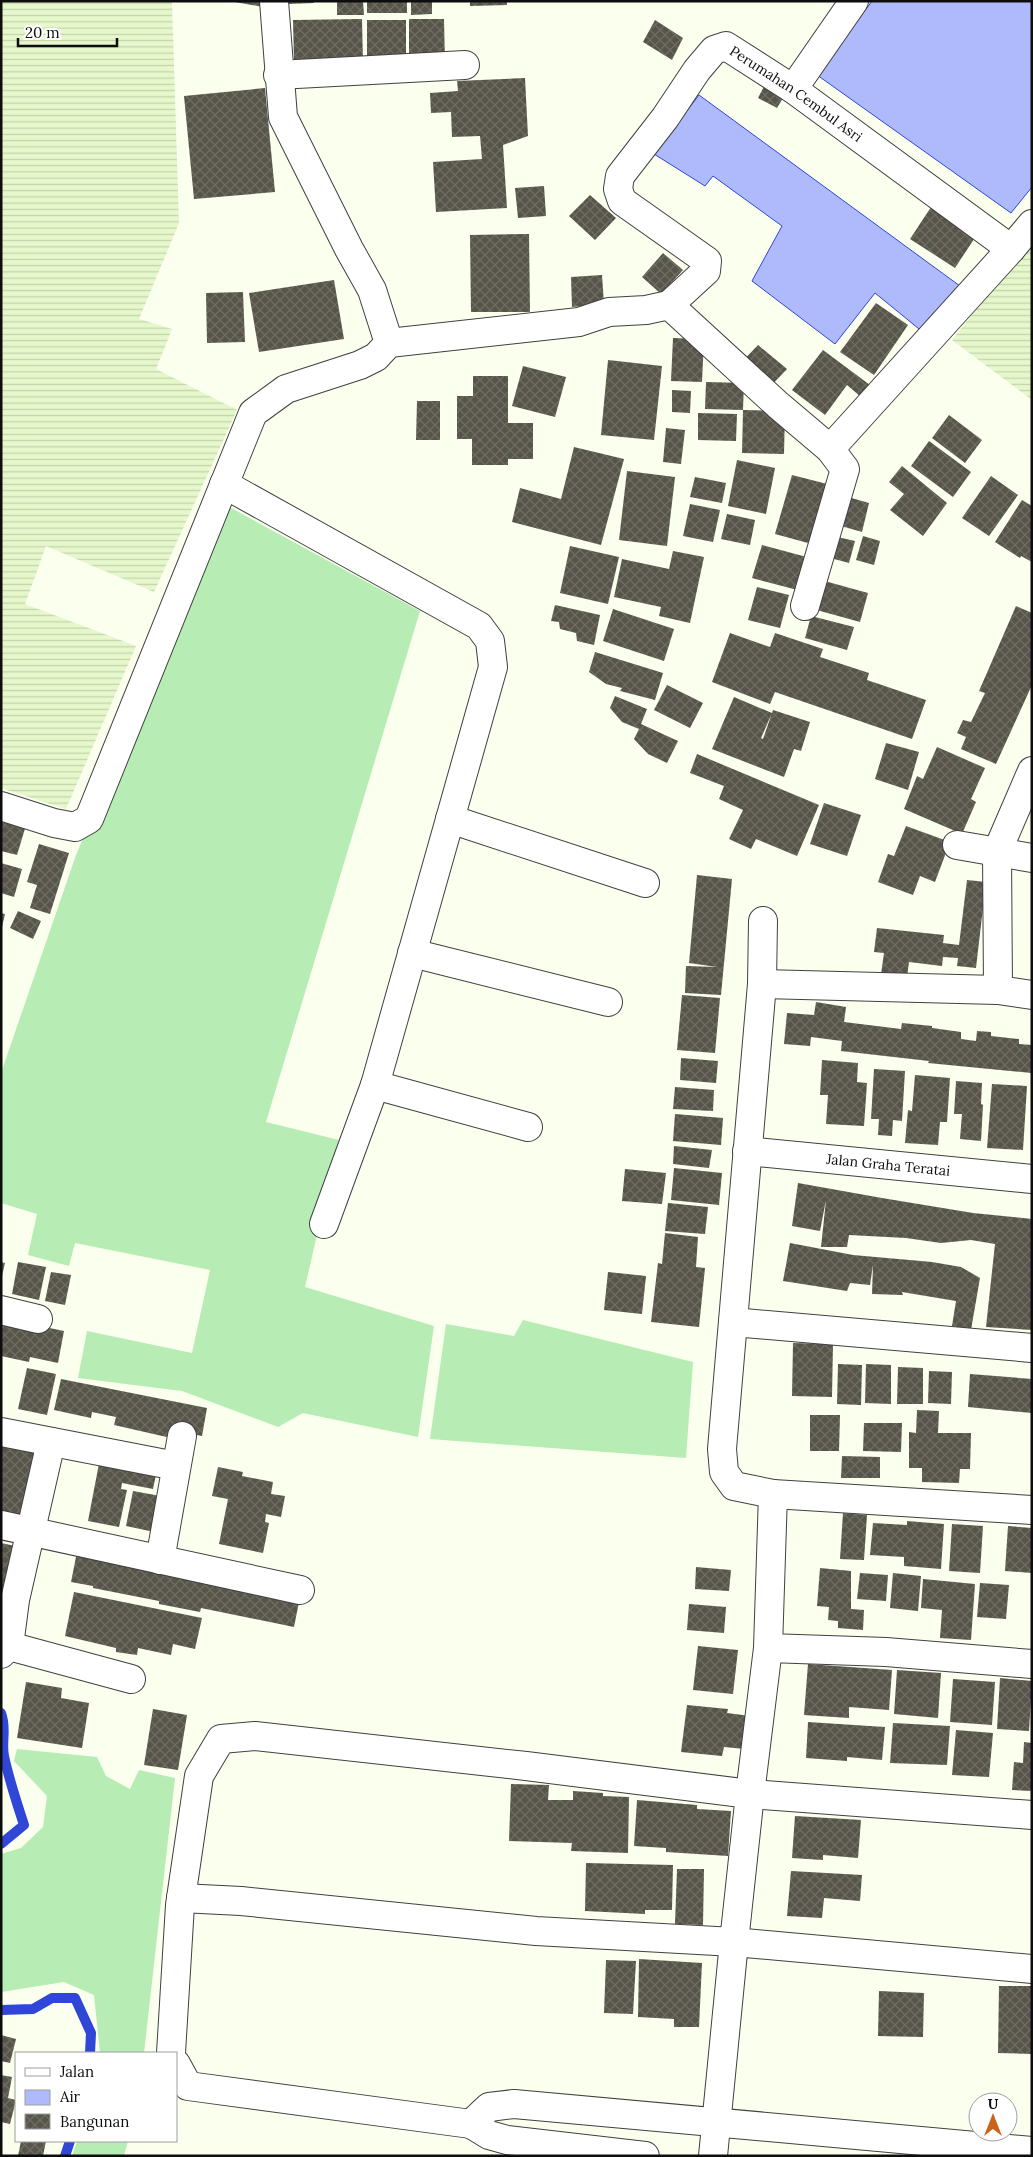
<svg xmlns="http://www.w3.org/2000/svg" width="1033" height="2157" viewBox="0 0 1033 2157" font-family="Lora,serif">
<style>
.farmland{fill:url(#farmland-rules)}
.grass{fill:#b7edb4}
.water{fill:#aebafb;stroke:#2f46d7}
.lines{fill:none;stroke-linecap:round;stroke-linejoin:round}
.stream{stroke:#2f46d7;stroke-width:10}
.building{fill:url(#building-cross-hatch)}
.street-casing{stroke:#404040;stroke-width:30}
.street{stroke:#fff;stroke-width:28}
.labels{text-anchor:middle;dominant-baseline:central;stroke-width:5;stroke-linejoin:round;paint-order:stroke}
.street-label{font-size:14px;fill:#0d0d0d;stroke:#fff}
</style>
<defs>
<pattern id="farmland-rules" width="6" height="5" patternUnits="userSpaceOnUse" patternTransform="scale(1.25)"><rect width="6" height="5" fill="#e6f7cb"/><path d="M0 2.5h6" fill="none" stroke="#c4d3ad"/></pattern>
<pattern id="building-cross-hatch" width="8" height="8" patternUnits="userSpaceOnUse" patternTransform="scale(1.25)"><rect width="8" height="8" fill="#575549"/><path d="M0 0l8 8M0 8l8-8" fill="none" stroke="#6f6d64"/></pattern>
</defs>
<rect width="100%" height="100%" fill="#faffee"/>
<path class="farmland" d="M1 1 172 2 179 223 139 319 172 329 156 369 237 410 154 592 46 546 25 604 136 646 66 809 1 788Z
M1032 238V400L952 340Z"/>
<path class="grass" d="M224 504 420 611 266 1122 339 1140 305 1287 434 1326 418 1437 303 1413 278 1427 182 1391 78 1378 87 1331 192 1353 210 1270 75 1243 69 1266 28 1255 37 1214 1 1203V1073L76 855Z
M523 1320 693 1362 686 1458 430 1439 446 1324 514 1336Z
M17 1749 97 1757 106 1776 130 1789 139 1770 175 1778 144 2053H100L94 1995 64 1982 1 1992V1854L21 1848 43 1827 47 1796 14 1761Z
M77 2141H128L124 2156H72Z"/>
<path class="water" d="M872 1H1032V187L1011 213 817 75Z
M699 95 960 286 924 333 875 293 835 344 752 281 782 226 713 176 705 186 654 154Z"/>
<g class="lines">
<path class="stream" d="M1 1713C7 1728 1 1742 4 1756 9 1780 17 1803 24 1825L1 1844
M1 2010 33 2009 52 1998H75L91 2033 90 2053
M65 2156 70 2141"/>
</g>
<path class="building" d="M229 1H264V7Z
M288 1H314V3L288 4Z
M337 1H363L364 15H337Z
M367 1H407V13H367Z
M411 1H432V14L411 15Z
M470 1H507V5L470 6Z
M362 19 363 63 294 64 293 20Z
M409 19H444L445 64H409Z
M367 20H406V64H367Z
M655 20 683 38 672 60 643 42Z
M769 77 789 88 777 108 758 98Z
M525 78 528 136 503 145 507 208 436 212 433 162 482 159 480 136 452 137 451 112 431 113 430 93 458 91 457 81Z
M265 88 275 192 194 199 184 96Z
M544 186 546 216 518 218 515 188Z
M590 195 616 218 595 240 569 216Z
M933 204 978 233 955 268 910 239Z
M529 234 530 312H471L470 235Z
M663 253 683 270 661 294 642 277Z
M602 275 604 304 572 307 571 277Z
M334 280 344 339 259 352 249 293Z
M243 292 245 342 207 343 206 293Z
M876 303 908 325 874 375 840 352Z
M673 338 704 339 702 382 671 381Z
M758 345 787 369 768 389 738 366Z
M823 350 870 385 861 397 847 385 825 415 792 390Z
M608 360 662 366 654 440 601 435Z
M523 366 566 377 555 417 512 406Z
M473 376H508V423H533V459H508V465H472V439H457V396H473Z
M706 382 744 383 743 410 705 409Z
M672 390 691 391 690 413 672 412Z
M417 401H440V440H416Z
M743 410 785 411 784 454 742 453Z
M698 413 737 414 736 441 698 440Z
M949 415 982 440 965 463 932 438Z
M666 428 685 430 681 464 663 462Z
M929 441 971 472 953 497 911 466Z
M574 447 624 459 601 545 512 522 520 488 561 499Z
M737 460 775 468 766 514 728 506Z
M902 466 947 503 923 536 890 510 904 494 889 482Z
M627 471 675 477 667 546 619 540Z
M792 475 835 486 819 546 775 534Z
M991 476 1018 495 989 536 962 518Z
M695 477 726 483 722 503 690 497Z
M841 495 869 503 862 532 834 524Z
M1022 500 1032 506V562L1021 556 1020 558 995 542Z
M690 504 720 510 713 542 683 536Z
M727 514 755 520 750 545 721 539Z
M829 535 855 541 849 563 823 556Z
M863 536 880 541 874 565 856 560Z
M762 545 814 559 805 592 752 578Z
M570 546 619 557 608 604 560 593Z
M673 551 704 557 690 623 659 616 661 607 614 597 622 559 669 569Z
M821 580 868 593 860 622 813 609Z
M757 587 789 595 780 628 748 620Z
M555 605 600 615 594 645 577 641 576 633 560 629 559 622 551 621Z
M1016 606 1032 613V685L996 764 961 749 966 737 957 733 963 720 971 722 985 693 979 691Z
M613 609 674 629 664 661 603 641Z
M811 616 854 627 847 650 805 638Z
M730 633 770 647 775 633 823 649 820 657 869 673 867 680 926 700 912 739 775 692 770 704 712 682Z
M595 652 663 673 655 700 620 691 622 688 606 684 589 672Z
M667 685 703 703 690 728 654 710Z
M615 696 647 709 641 724 678 741 667 763 648 754 634 739 639 729 622 722 610 708Z
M734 697 772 713 761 738 763 739 773 710 810 722 801 751 794 749 784 777 712 749Z
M886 743 919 752 908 790 875 779Z
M937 747 985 768 971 799 976 802 962 834 904 809 917 776 923 779Z
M697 754 819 805 797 856 756 839 751 849 729 839 743 810 719 799 724 786 690 773Z
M824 803 861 815 847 856 810 844Z
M1 815 27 822 17 855 1 851Z
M906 826 950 842 935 882 920 876 913 895 878 882 888 854 894 856Z
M39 844 69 853 50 914 30 908 37 885 27 882Z
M1 863 22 869 14 897 1 893Z
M697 875 732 879 721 995 685 993 686 966 717 967 689 963Z
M967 880 986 882 976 968 957 966 958 958 943 957 942 966 909 962 907 977 881 974 884 953 874 952 877 928 944 935 943 943 959 945Z
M18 911 41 921 33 939 10 928Z
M1 913 5 914 2 927H1Z
M682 995 720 998 715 1053 677 1050Z
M816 1002 846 1007 844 1022 901 1029 902 1023 932 1026V1028L961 1032V1039L976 1041 977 1031 991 1032V1036L1019 1039V1044L1032 1045V1073L928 1063 929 1061 841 1051 842 1041 811 1037 810 1046 784 1044 787 1013 814 1015Z
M681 1058 718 1061 716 1083 680 1080Z
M822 1060 858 1063 857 1082 867 1083 864 1126 826 1124 828 1095H820Z
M874 1069 905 1071 902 1121 893 1120 892 1136 878 1135 879 1119H871Z
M915 1075 950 1078 947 1122H940L938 1145 905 1143 908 1110 912 1111Z
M956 1081 982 1083 981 1104 983 1105 981 1141 960 1139 962 1114H954Z
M992 1084 1027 1086 1023 1150 987 1148Z
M675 1087 714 1090 713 1111 673 1109Z
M675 1114 723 1118 721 1145 673 1141Z
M674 1146 712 1150 709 1168 673 1164Z
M674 1168 722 1173 719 1205 671 1200Z
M625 1169 666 1173 662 1204 622 1201Z
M798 1183 882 1198 973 1213 1032 1219V1330L986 1327 995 1244 971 1240 941 1243 906 1238 849 1235 847 1247H821L826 1200 820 1231 792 1226Z
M668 1203 708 1207 705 1234 665 1231Z
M665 1233 698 1237 696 1267 705 1268 699 1327 651 1322 658 1263 662 1264Z
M790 1243 853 1255 932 1262 961 1267 980 1278 971 1330 952 1326 956 1301 902 1292 903 1295 872 1294 873 1265 870 1285 850 1283 847 1291 783 1281Z
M1 1262 5 1263 2 1276 1 1275Z
M18 1262 46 1267 39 1300 12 1294Z
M51 1272 71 1275 65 1305 45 1301Z
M608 1272 646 1276 642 1314 604 1310Z
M1 1318 64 1331 58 1363 30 1357 29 1362 1 1356Z
M793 1343 833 1344 832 1397 792 1396Z
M838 1364 862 1365 861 1405 837 1404Z
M866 1364 891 1365V1404L865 1403Z
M898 1367 923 1368V1404H897Z
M27 1368 56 1374 47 1415 18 1409Z
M929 1371 952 1372 951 1404 928 1403Z
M970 1374 1032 1379V1413L968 1407Z
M61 1379 207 1408 202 1436 173 1430 171 1438 114 1425 116 1417 92 1412 91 1418 54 1410Z
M917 1410 939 1411 938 1433H971L970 1469H960L959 1483 922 1482V1468H909V1432L916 1433Z
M810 1415H840L839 1451H810Z
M864 1423H902L901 1452 863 1451Z
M1 1445 40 1453 34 1484 27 1483 20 1517 1 1513Z
M101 1453 158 1465 153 1489 122 1483 121 1489 127 1490 119 1527 88 1521Z
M842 1456 880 1457V1478H841Z
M218 1467 243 1472 242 1476 273 1482 271 1494 285 1496 281 1517 266 1514 265 1522 269 1523 263 1553 219 1544 228 1499 212 1496Z
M133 1491 166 1497 159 1533 126 1526Z
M843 1513 867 1515 864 1560 840 1559Z
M907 1521 944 1524 941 1569 904 1566V1557L870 1555 873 1523 907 1525Z
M952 1524 983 1526 980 1573 949 1571Z
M1008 1526 1032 1528V1573L1005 1571Z
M1 1543 20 1547 11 1591 1 1589Z
M77 1552 300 1597 294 1627 201 1608 200 1612 159 1604V1601L93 1588V1586L71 1582Z
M696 1567 731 1570 729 1591 695 1589Z
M820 1568 851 1571V1609L864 1610 863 1630 838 1628V1621L828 1620 829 1607 817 1606Z
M860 1573 888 1575 886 1601 857 1599Z
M893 1573 921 1576 918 1611 890 1608Z
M923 1579 975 1584 971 1640 940 1638 942 1610 921 1608Z
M980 1583 1009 1585 1006 1619 977 1617Z
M74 1592 202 1618 195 1649 173 1644 171 1655 138 1648 137 1655 116 1652V1648L65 1636Z
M689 1604 726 1607 724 1633 687 1630Z
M698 1646 738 1650 733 1694 693 1690Z
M808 1664 892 1670 889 1710 849 1707V1718L804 1715Z
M897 1670 941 1673 938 1718 894 1714Z
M1000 1678 1032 1681 1029 1731 997 1729Z
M953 1679 995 1682 992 1725 950 1722Z
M26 1682 62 1688 61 1698 89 1703 82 1748 17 1738Z
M687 1705 728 1709 727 1713 758 1717 755 1750 724 1747 722 1756 681 1752Z
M153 1709 187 1715 178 1770 144 1765Z
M808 1722 885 1727 882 1760 847 1757V1761L806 1758Z
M893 1723 950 1726 947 1765 890 1763Z
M956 1730 993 1733 989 1777 952 1775Z
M1024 1742 1032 1743V1791L1012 1790 1014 1762 1023 1763Z
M511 1784 549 1785 548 1800H573V1791L603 1793V1796L629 1797 628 1853 571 1851 572 1843 509 1841Z
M637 1800 697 1805V1809L731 1811 728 1856 666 1852V1848L634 1846Z
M795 1816 861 1820 858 1858 823 1855V1860L792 1858Z
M586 1863 673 1865 672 1910H645V1914L585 1911Z
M677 1869H704L703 1925 675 1924Z
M791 1871 862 1875 860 1901 824 1898 822 1918 787 1916Z
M639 1959 702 1963 699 2027H674V2019L638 2017Z
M606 1960 636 1961 633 2014 604 2013Z
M999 1986H1032V2054L998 2053Z
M879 1991 924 1993 923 2037 878 2036Z
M1 2035 16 2039 10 2063 1 2061Z
M1 2075 12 2077 8 2098 16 2100 10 2124 1 2122Z
M21 2141H46L43 2156H18Z"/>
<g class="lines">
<defs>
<g id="street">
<path d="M274 1 283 117 349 249 372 290 389 343"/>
<path d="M278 75 465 65"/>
<path d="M793 89 854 1"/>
<path id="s1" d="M669 305 706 271 707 261 622 201 618 189 620 176 665 118 697 70 714 50 726 46 793 89 1011 249"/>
<path d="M830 449 1011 249 1032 224"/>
<path d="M224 484 479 626 490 641 493 667 375 1085 324 1224"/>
<path d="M1 806 54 823 75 827 89 819 253 413 286 389 360 365 376 357 389 343 579 322 609 312 646 310 669 305 778 405 830 449 845 469 805 606"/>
<path d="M450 819 645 883"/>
<path d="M957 845 1032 858"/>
<path d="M412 953 608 1002"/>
<path d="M762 984 998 990 1032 995"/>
<path d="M998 990 997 852 1032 771"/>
<path d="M375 1085 528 1127"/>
<path id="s2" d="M747 1151 1032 1179"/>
<path d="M1 1310 38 1319"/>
<path d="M733 1322 1032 1348"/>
<path d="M1 1432 176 1466"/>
<path d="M773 1494 1032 1510"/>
<path d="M1 1525 300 1590"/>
<path d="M160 1560 182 1436"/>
<path d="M9 1646 131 1679"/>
<path d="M768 1648 886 1652 1032 1664"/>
<path d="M1 1654 9 1646 15 1600 51 1442"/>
<path d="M181 1898 241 1901 536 1931 734 1942 750 1794 768 1648 773 1494 734 1486 724 1472 722 1449 762 984 763 921"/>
<path d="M171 2053 180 1905 199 1776 221 1739 255 1736 526 1766 750 1794 1032 1815"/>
<path d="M176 2064 188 2086 471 2124"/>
<path d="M645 2156 507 2140 489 2135 471 2124 489 2107 514 2104 1032 2151"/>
<path d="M713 2156 734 1942 1032 1969"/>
</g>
</defs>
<use href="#street" class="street-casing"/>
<use href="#street" class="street"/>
</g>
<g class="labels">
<g class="street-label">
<text stroke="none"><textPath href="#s1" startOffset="445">Perumahan Cembul Asri</textPath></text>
<text stroke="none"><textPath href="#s2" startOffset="142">Jalan Graha Teratai</textPath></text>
</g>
</g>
<rect width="1033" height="2157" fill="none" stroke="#0d0d0d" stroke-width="5"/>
<rect x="15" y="2052" width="162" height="90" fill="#ffffff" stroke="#9e9e9e"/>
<rect x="25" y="2068" width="25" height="8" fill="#ffffff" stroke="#9e9e9e"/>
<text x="60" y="2077" font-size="15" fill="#0d0d0d">Jalan</text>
<rect x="25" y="2090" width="25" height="15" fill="#aebafb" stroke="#9e9e9e"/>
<text x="60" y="2102" font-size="15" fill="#0d0d0d">Air</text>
<rect x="25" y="2114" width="25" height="15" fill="url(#building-cross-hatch)" stroke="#9e9e9e"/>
<text x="60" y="2127" font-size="15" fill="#0d0d0d">Bangunan</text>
<g transform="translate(993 2117)"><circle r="24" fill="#ffffff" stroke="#9e9e9e"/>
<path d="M0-4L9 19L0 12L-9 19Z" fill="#c8641b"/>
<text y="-8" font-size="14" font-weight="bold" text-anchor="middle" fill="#0d0d0d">U</text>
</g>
<path d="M18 38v8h99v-8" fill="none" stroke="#0d0d0d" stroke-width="2.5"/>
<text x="25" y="38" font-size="15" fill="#0d0d0d" stroke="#ffffff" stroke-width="4" paint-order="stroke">20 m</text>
</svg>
